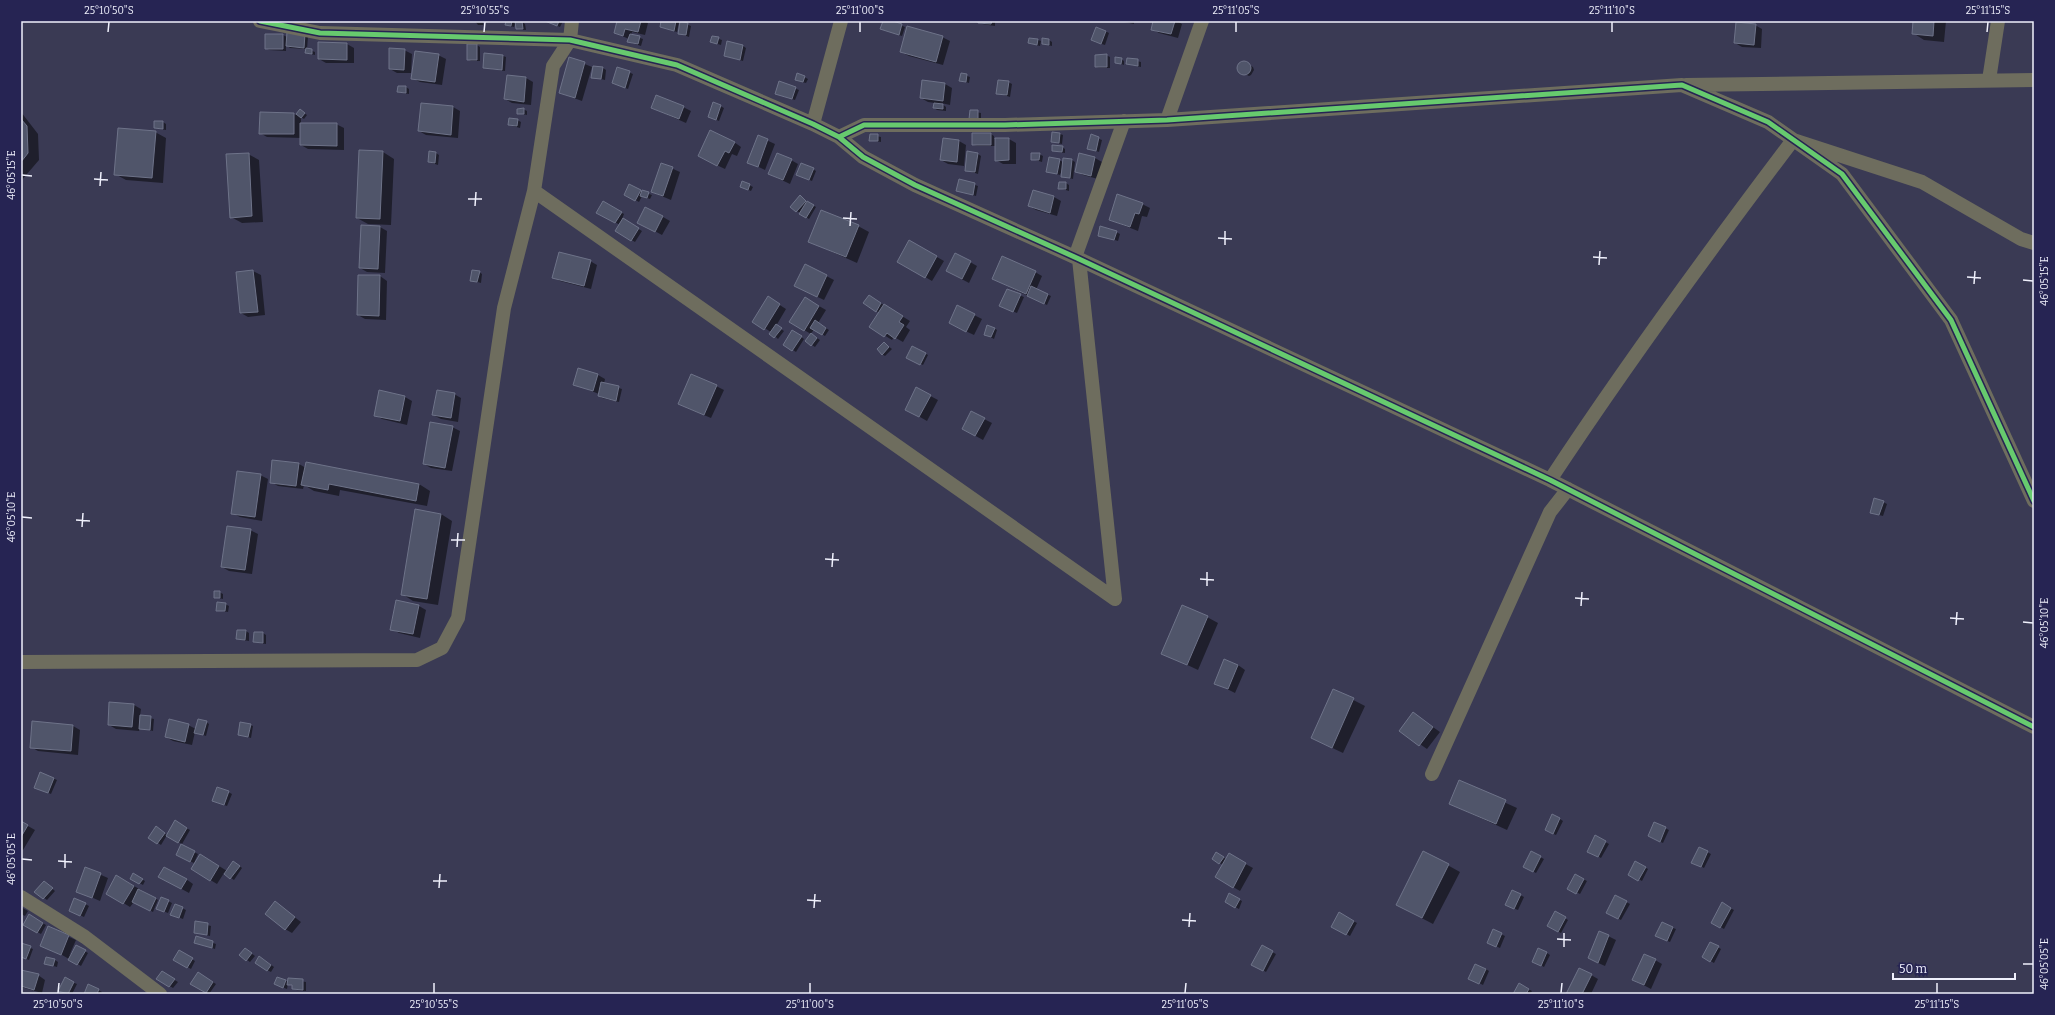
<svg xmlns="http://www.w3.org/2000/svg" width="2055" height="1015" viewBox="0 0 2055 1015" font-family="Bitter,serif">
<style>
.shadow{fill:#0007}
.building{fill:#50556a;stroke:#6e7389}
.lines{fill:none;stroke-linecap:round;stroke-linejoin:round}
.street{stroke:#6e6d5e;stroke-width:14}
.cycleway-casing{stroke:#262453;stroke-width:8}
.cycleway{stroke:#67ca6e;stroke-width:5}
.ticks{fill:none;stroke:#eff0fc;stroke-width:1.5}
.neatline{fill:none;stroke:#eff0fc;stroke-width:1.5}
.ticks-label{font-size:10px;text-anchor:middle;fill:#eff0fc}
</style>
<rect width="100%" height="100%" fill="#3a3a54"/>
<path class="shadow" d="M387 21H428V22H390Z
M475 21H483V25H478Z
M507 21H516L514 27 506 25Z
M546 21H563L560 27Z
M618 21H645L648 23 645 35 632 32 631 35 643 39 641 46 632 43 629 41V39L615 33Z
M662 21 679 22 677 32 664 28Z
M884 21H890L905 27 902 36 881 29Z
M979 21H995V26L982 24Z
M1120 21H1134V24Z
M1154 21H1177L1182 24 1178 38 1159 33 1152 29Z
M1914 21H1946L1944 42 1924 40 1913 33Z
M522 22 525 24 526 30 517 29Z
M681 22 691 26 689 37 679 33Z
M1755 25 1762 29 1761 48 1742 47 1735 43Z
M1105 31 1109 33 1105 45 1095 42Z
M283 35 287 37H308L307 49 315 52V55L306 53 307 49 290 48 286 45V51L269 50 266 48Z
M713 37 722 40 721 45 711 42Z
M942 37 950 41 943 65 909 56 901 52Z
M1038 40 1041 41 1040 46 1029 43Z
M1049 40 1052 42V46L1043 44Z
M319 43 347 44 354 48V63H326L319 59Z
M477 45 480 47V61H471L468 59Z
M743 46 746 48 743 61 725 56Z
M404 50 412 54 411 73H397L390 69Z
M438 55 446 59 442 85 420 82 412 78Z
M1106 55 1110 57V68H1099L1096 67Z
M503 56 506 57 505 71 484 68Z
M570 58 592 67 582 101 560 93Z
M1121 59 1124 61V65L1116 62Z
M1128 59 1141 62V67L1127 64Z
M1244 62 1253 67 1254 70 1251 75 1249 76 1239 71 1238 69 1241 63Z
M603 68 606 70 605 80 593 77Z
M618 68 633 74 628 89 616 84Z
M962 74 970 77 969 83 960 80Z
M508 76 526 78 533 82 531 105 512 103 505 99Z
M804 77 808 79 806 83 799 81Z
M923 81 945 84 952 88 950 105 941 103 946 107V111L937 110 934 108 935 103 928 102 921 98Z
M780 82 799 90 795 100 780 95Z
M1008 82 1012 84 1010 97 998 93Z
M406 87 409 89V94L398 92Z
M714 103 724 108 719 121 712 118Z
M422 104 453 107 460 111 458 138 426 135 419 131Z
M683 107 691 111 686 123 652 108Z
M523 109 527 111V115L518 113Z
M300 110 307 115 304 119 301 117V124H336L344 128V150L308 149 301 145V138L267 137 260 133 294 114 296 115Z
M971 111 981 113V120H974Z
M21 112 38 134 39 160 21 181Z
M517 120 521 122 520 128 509 125Z
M163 122 166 124V130L155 128Z
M155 132 166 138 163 183 126 180 115 174Z
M991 134 994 136V139H1009L1016 143V164H1003L996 160V146H977L973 145Z
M1060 134 1063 135 1062 144 1052 142Z
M871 135 881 137V142L870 140Z
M758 136 775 144 765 170 748 162Z
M1091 136 1102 140 1099 152 1088 148Z
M959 141 966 145 964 166 948 164 941 160Z
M734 142 741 147 737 156 732 154 725 169 706 160Z
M1062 147 1065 149V153L1053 151Z
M383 152 394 159 391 225 368 224 357 218Z
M436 153 439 155 438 165 429 162Z
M248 154 259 160 263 222 242 223 231 217Z
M978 154 981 156 978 174 966 170Z
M1039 154 1043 156 1042 162 1032 159Z
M1080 154 1095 158 1102 162 1098 179 1083 175 1076 171Z
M791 160 798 164 790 184 769 174Z
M1059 160 1063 162 1072 160 1075 162 1073 179 1062 176 1063 167 1060 175 1047 171Z
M662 164 680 172 671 200 652 192Z
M813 169 816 171 812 181 797 175Z
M960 180 978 186 976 196 958 191Z
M1066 183 1069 185V191L1059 188Z
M629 185 643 192 652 195 650 199 642 196 639 202 625 194Z
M749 185 753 187 751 191 744 188Z
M1033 191 1054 197 1061 201 1057 216 1036 210 1029 206Z
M803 199 816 207 809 219 791 207Z
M603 202 624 214 622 219 642 231 635 242 616 231 620 225 598 212Z
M1142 204 1150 208 1147 217 1142 216 1138 231 1110 220Z
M663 217 670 221 662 235 638 222Z
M858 226 869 232 857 263 810 242Z
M380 227 387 231 385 273 367 272 360 268Z
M1116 232 1120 234 1118 241 1099 235Z
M909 241 944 261 932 281 898 261Z
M590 261 597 265 591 289 560 281 553 277Z
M970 262 977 266 969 283 954 275Z
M805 265 834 280 824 300 803 290Z
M253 271 261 275 265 315 248 317 241 313 237 273Z
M479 272 482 274 481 283 471 280Z
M1035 272 1042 276 1036 290 1051 296 1047 305 1001 283Z
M380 276 387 281 386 320 365 319 358 315Z
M1007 290 1024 297 1017 313 1004 308Z
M869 296 910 321 906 327 910 330 903 342 894 337 892 340 871 327 880 313 876 311Z
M805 298 826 310 818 323 829 330 825 336 814 329 811 334 790 322Z
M775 302 786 309 776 326 784 331 778 339 771 332 753 321Z
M974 315 982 319 974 335 957 327Z
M994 328 997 330 994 339 985 334Z
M793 331 804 339 796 352 784 344Z
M814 336 820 340 815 347 806 341Z
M884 343 892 349 885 356 882 354Z
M913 347 928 355 923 365 907 357Z
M578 369 598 375 605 379 604 384 622 389 619 402 602 398 599 396V394L574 384Z
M716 386 724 390 711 418 687 408Z
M917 389 938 400 927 421 906 409Z
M454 394 461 398 458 422 441 419 433 415Z
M405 397 412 401 407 425 382 419 375 415Z
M972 413 992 423 983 440 963 429Z
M452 427 460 431 452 471 431 468 424 464Z
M299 464 306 468 419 484 430 491 427 506 340 490 339 496 314 491 304 485 303 489 278 486 271 482Z
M260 475 268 479 262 521 240 517 232 513Z
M1883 502 1887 504 1883 516 1875 514Z
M416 510 441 514 452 521 438 605 413 601 402 594Z
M250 530 258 534 252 574 229 571 222 567Z
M219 592 223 594V599L215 597Z
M397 601 419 606 426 610 420 638 399 633 392 629Z
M225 604 229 606 228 612 217 610Z
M1207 617 1218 623 1198 670 1162 653Z
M246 631 249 633V641L237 639Z
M263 633 266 635V644L254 642Z
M1238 665 1245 670 1235 693 1215 683Z
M1334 690 1365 706 1343 753 1324 744Z
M134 705 141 709 140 716 154 719 153 731 140 728 139 731 116 729 109 725Z
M1420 718 1440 732 1427 749 1401 731Z
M33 722 73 726 80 730 78 755 38 751 31 747Z
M206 722 209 724 206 736 195 732 192 745 173 741 166 737 188 725 196 729Z
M250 725 253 726 251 738 239 734Z
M41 773 57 780 51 794 39 789Z
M1459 782 1517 808 1507 830 1450 804Z
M228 792 232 794 227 806 216 802Z
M1560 819 1563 821 1556 835 1549 832Z
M21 822 35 830 23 850H21Z
M175 822 190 830 182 844 167 835 161 845 149 837 156 828 167 835Z
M1654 823 1669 830 1663 843 1652 838Z
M1596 837 1609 844 1601 858 1588 851Z
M181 846 198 854 194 863 180 857Z
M1699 848 1711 854 1704 868 1693 862Z
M1424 852 1460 872 1433 924 1408 911Z
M1217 853 1226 859 1229 855 1253 868 1240 891 1216 877 1223 865 1213 859Z
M1532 853 1544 859 1536 873 1525 867Z
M208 859 227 871 237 864 242 868 234 880 224 873 217 884 192 869Z
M1636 862 1648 869 1642 881 1629 874Z
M85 868 108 878 100 901 77 891Z
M133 874 145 881 143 885 131 878Z
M1575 875 1587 881 1580 894 1568 888Z
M117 876 158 900 153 912 134 902 130 907 107 893Z
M186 879 193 884 189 893 167 881Z
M44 882 55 891 47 900 36 892Z
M1230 895 1242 901 1239 909 1226 902Z
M1520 895 1524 897 1518 910 1510 907Z
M1615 896 1630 904 1621 920 1607 913Z
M162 898 172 903 168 913 158 909Z
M276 903 301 922 292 933 285 929Z
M85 904 89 906 84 917 73 912Z
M1722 904 1734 910 1724 929 1712 922Z
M175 905 186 910 183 919 175 916Z
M21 907 28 911 25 916 21 914Z
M1555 912 1568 920 1561 933 1548 926Z
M1340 914 1357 923 1350 936 1332 926Z
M29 915 46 925 41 934 24 925Z
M196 922 211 926 210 936 195 932Z
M49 928 76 940 69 956 76 946 88 953 81 966 57 952 56 953 41 946Z
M1673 928 1676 929 1670 942 1660 938Z
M1494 931 1505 936 1500 948 1491 944Z
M1600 932 1616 940 1605 966 1596 962Z
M196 937 216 944 215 949 195 942Z
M1710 943 1721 949 1714 963 1703 957Z
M21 944 33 949 29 960 21 957Z
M1262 947 1276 954 1266 972 1253 964Z
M248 951 255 956 250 962 240 955Z
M180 952 195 961 191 969 175 960Z
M1547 953 1550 955 1544 967 1533 961Z
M263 959 274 967 271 972 267 970Z
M55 960 58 962 57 967 46 964Z
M1655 960 1662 964 1651 989 1634 980Z
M1486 969 1489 971 1483 985 1473 980Z
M21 971 38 975 45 980 42 993 21 987Z
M162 972 178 982 173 988 158 979Z
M198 973 216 984 209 994 192 983Z
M1591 975 1598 979 1591 994H1568Z
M65 979 77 984 72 994H65L60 991Z
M288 979 306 982V991L296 990 293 988V986L288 984 287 989 279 986 285 980 288 982Z
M1519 984 1532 991 1530 994H1514Z
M98 990 102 992 101 994H85Z"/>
<path class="building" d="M506 21H512L511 26 505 25Z
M515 21H522L523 29H516Z
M545 21H559L557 26Z
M617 21H641L638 32 625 29 623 36 614 33Z
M661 21H676L674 31 660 27Z
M680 21 688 23 686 35 678 34Z
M883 21H893L902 24 899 35 880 29Z
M978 21H992L991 24 978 23Z
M1153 21H1175L1171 34 1151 30Z
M1913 21H1934L1933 36 1912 34Z
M1736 22 1756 24 1754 45 1734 43Z
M907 26 943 36 936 62 900 52Z
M1096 27 1106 31 1101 44 1091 40Z
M287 32 305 34 304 48 286 46Z
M265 34H283V49H265Z
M630 34 640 36 638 44 627 42Z
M712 36 719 37 717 44 710 42Z
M1029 38 1038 39 1037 45 1028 43Z
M1042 38 1049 39V45L1042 44Z
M727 41 743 45 740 60 724 56Z
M318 42 347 43V60L318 59Z
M467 44H477V60H467Z
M306 48 312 49V54L305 53Z
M389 48 405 49 404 70 389 69Z
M415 51 439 54 435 82 411 79Z
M484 53 503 55 502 70 483 68Z
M1107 54V67H1095V55Z
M569 57 585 62 575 98 559 93Z
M1115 57 1122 58 1121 64 1115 63Z
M1127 58 1138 59V66L1126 64Z
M1237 68a7 7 0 1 1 14 0a7 7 0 1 1-14 0Z
M593 66 603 67 601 79 591 78Z
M617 67 630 71 625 88 612 83Z
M797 73 805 76 803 82 795 80Z
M961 73 967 74 966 82 959 81Z
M507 75 526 77 524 102 504 99Z
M922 80 945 83 943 101 920 98Z
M998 80 1009 81 1007 95 996 94Z
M779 81 796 87 792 99 775 94Z
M398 86H406V93L397 92Z
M656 95 684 106 679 119 651 108Z
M713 102 721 105 716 120 708 117Z
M421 103 453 106 451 135 418 131Z
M934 103 943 104V109L933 108Z
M524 108V114H517V109Z
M300 109 305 113 301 118 296 114Z
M970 110H978V119H969Z
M260 112 294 113V134H259Z
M509 118 518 119 517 126 508 125Z
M21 119 27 126 28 153 21 162Z
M154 121H163V129L154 128Z
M300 123H337V146L300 145Z
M118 128 156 131 152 178 114 175Z
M710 130 735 142 729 153 725 151 717 166 698 156Z
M1052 132 1060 133 1059 143 1051 142Z
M972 133H991V145H972Z
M870 134H878V141H869Z
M1091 134 1099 137 1096 151 1087 149Z
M758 135 768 139 758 167 747 163Z
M943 138 959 140 957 162 940 160Z
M995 138H1009V160L995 161Z
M1052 145 1063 146 1062 152 1052 151Z
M359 150 383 151 380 219 356 218Z
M429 151 436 152 435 163 428 162Z
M967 151 978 153 975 172 965 171Z
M249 153 252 216 230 218 226 154Z
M777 153 792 159 783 180 768 174Z
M1031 153H1040L1039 160H1031Z
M1079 153 1095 157 1091 176 1075 172Z
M1049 157 1060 159 1057 174 1046 172Z
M1063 158 1072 159 1070 178 1061 177Z
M661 163 673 167 663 196 651 192Z
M801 163 814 168 809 180 796 175Z
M959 179 975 183 973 195 956 191Z
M742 181 750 184 748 190 740 187Z
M1059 182H1066V189H1058Z
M629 184 641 190 635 201 624 195Z
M642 190 649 192 647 198 640 196Z
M1033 190 1054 196 1050 213 1028 206Z
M1117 194 1143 203 1139 214 1135 213 1130 227 1109 220Z
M800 195 806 201 796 212 790 207Z
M603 201 622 212 615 223 596 213Z
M807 201 814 205 806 218 799 214Z
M645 207 663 216 655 232 637 223Z
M821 210 859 225 846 257 808 242Z
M623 218 639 228 631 241 615 231Z
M361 225 380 226 378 269 359 268Z
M1100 226 1117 231 1114 240 1098 236Z
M909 240 937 256 925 278 897 262Z
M559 252 591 260 584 286 552 278Z
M955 253 971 261 962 279 946 271Z
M1002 256 1036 271 1026 294 992 279Z
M805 264 827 275 817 297 794 286Z
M253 270 258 312 240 313 236 272Z
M472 270 480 271 477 282 470 281Z
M358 275H380L379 316 357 315Z
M1031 286 1048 294 1044 304 1027 296Z
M1007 289 1021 294 1013 312 999 306Z
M869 295 881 303 876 312 863 303Z
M768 296 780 304 764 330 752 322Z
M805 297 819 306 804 331 789 322Z
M884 304 903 316 899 322 904 325 895 339 887 333 884 337 869 327Z
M957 305 975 314 966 332 949 323Z
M815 320 826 328 822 335 810 328Z
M776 324 782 328 774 338 769 334Z
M987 325 995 328 991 337 984 335Z
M792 330 802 336 792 351 783 345Z
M811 333 817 338 811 346 805 341Z
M884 342 889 347 882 355 877 349Z
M912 346 926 353 920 365 906 358Z
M578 368 598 374 593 391 573 385Z
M691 374 717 385 704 415 678 404Z
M601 382 619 386 616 401 598 396Z
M916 387 931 395 919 417 905 410Z
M379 390 405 396 400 421 374 416Z
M437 390 455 393 451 418 432 415Z
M971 411 985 418 975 436 962 429Z
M430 422 453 426 445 468 423 464Z
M272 460 299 463 296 486 270 483Z
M306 462 419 484 416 501 329 484 328 490 301 485Z
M237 471 261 474 255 517 231 514Z
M1874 498 1884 501 1879 515 1870 513Z
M415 509 441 514 427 599 401 595Z
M227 526 251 529 245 570 221 567Z
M214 591H220V598H214Z
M396 600 419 605 413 634 390 630Z
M217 602 226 603 225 611H216Z
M1182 605 1208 616 1187 665 1161 654Z
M237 630H246L245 640 236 639Z
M254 632H263V643L253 642Z
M1224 659 1238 665 1228 689 1214 684Z
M1333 689 1354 698 1332 748 1311 738Z
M109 702 134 704 132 727 108 725Z
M1413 712 1433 727 1419 746 1399 731Z
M140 715 151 716 150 730 139 729Z
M169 719 189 724 185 742 165 737Z
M198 719 207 721 203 735 194 733Z
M32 721 73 725 71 751 30 748Z
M240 722 251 724 248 737 238 735Z
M40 772 54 778 48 793 34 788Z
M1459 780 1506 800 1496 824 1449 804Z
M217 787 229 791 224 805 212 801Z
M1552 814 1560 818 1553 834 1545 830Z
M175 820 187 828 178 843 166 836Z
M21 821 28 825 21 837Z
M1654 822 1666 827 1660 842 1648 836Z
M156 826 165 833 157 844 148 838Z
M1595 835 1606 841 1598 857 1587 852Z
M181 844 195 851 190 862 176 855Z
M1699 847 1708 851 1701 867 1691 863Z
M1423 851 1449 864 1422 918 1396 905Z
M1531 851 1541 856 1533 872 1523 867Z
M1216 852 1224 857 1219 864 1212 859Z
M1229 853 1246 863 1233 888 1215 877Z
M200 854 219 866 210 881 191 869Z
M233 861 240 866 230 879 224 874Z
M1635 861 1646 867 1638 881 1628 875Z
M85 867 101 873 92 898 76 892Z
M164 867 187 879 181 889 158 877Z
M133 873 143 879 139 884 130 879Z
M1575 874 1584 879 1576 894 1567 889Z
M116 875 134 886 123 904 106 894Z
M44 881 53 888 43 899 34 892Z
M138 889 156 898 150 911 132 902Z
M1512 890 1521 894 1514 909 1505 905Z
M1229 893 1240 899 1235 908 1225 902Z
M1615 895 1627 901 1618 919 1606 913Z
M161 897 169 900 164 912 156 909Z
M74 898 86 903 80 916 69 911Z
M275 901 295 917 285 930 265 914Z
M1722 902 1731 908 1720 928 1711 923Z
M175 904 183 907 179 918 170 915Z
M1555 911 1566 917 1558 932 1547 926Z
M1339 912 1354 921 1346 935 1331 927Z
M29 914 43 923 37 933 23 925Z
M195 921 208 923 207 935 194 933Z
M1662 922 1673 927 1667 941 1655 936Z
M48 926 69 935 61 955 40 946Z
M1493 929 1502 933 1496 947 1487 943Z
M1599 931 1609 935 1598 963 1588 958Z
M196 936 213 941 212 948 194 943Z
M1710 942 1719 946 1710 962 1702 957Z
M21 943 31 946 26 959 21 957Z
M76 945 86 950 77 965 68 960Z
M1262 945 1273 951 1263 971 1251 965Z
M245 948 252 953 246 961 239 955Z
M1538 948 1547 952 1541 966 1532 962Z
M179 950 193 958 187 968 173 960Z
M1644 954 1656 959 1644 985 1632 980Z
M259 956 271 965 267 971 255 963Z
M46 957 55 959 53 966 44 964Z
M1475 964 1486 969 1479 984 1468 979Z
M1579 968 1592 974 1582 994H1566Z
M21 970 39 974 34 990 21 986Z
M162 971 175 979 169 987 156 979Z
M198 972 213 982 206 993 190 984Z
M65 977 74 982 68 994 58 991Z
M277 977 286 980 283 988 274 984Z
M288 978 303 979V990L292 989V985H287Z
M1519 983 1529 989 1526 994H1513Z
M88 984 99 989 97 994H84Z"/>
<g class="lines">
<path class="street" d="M260 21 320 33 570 40 677 65 813 124 839 137 863 157 915 185 1079 259 1550 480 2034 727
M1989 80 1998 21
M1686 85 2034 80
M1167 120 1202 21
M813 124 841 21
M839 137 864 125H1005L1167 120 1682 85 1768 122 1842 174 1951 320 2034 501
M534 191 1115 599 1079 259
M1075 257 1124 121
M1550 480C1627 363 1709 251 1793 140L1922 182 2021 239 2034 243
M21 662 417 660 442 648 458 618 504 308 534 191 553 66 570 40 572 21
M1432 774 1550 512 1568 489
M21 897 85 937 160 994"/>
<defs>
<path id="cycleway" d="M260 21 320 33 570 40 677 65 813 124 839 137 863 157 915 185 1079 259 1550 480 2034 727
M839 137 864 125H1005L1167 120 1682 85 1768 122 1842 174 1951 320 2034 501"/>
</defs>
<use href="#cycleway" class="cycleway-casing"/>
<use href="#cycleway" class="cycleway"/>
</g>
<path class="ticks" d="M108 32 109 22M484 32 485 22M860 32V22M1236 32V22M1612 32V22M1987 32 1988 22M22 175 32 176M94 179 108 180M100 186 101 172M468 199H482M475 206 476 192M843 218 857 219M850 226 851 212M1218 238 1232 239M1225 245V231M1593 257 1607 258M1599 265 1600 251M1967 277 1981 278M2023 280 2033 281M1974 284 1975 271M22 517 32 518M76 520 90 521M82 527 83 513M451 540H465M457 547 458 533M825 559 839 560M832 567 833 553M1200 579 1214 580M1207 586V572M1575 598 1589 599M1581 606 1582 592M1950 618 1964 619M2023 622 2033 623M1956 625 1957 612M22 859 32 860M58 861 72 862M65 868V854M433 881H447M439 888 440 874M807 900 821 901M814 908 815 894M1182 920 1196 921M1189 927 1190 913M1557 939 1571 940M1564 947V933M2023 964H2033M58 993 59 983M434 993V983M810 993V983M1185 993 1186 983M1561 993 1562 983M1937 993V983"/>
<rect width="2055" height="1015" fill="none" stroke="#262453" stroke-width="44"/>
<path d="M1893 973v6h122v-6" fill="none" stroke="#eff0fc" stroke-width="2"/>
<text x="1899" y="973" font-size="12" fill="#eff0fc" stroke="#262453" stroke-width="3" paint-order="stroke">50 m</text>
<rect x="22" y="22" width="2011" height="971" class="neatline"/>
<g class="ticks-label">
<text x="109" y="14">25°10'50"S</text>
<text x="485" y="14">25°10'55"S</text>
<text x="860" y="14">25°11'00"S</text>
<text x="1236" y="14">25°11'05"S</text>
<text x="1612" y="14">25°11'10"S</text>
<text x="1988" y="14">25°11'15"S</text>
<text transform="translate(11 175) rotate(-90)" y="4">46°05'15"E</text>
<text transform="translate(2044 281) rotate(-90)" y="4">46°05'15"E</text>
<text transform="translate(11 517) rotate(-90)" y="4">46°05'10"E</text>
<text transform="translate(2044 623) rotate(-90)" y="4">46°05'10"E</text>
<text transform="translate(11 859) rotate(-90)" y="4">46°05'05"E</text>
<text transform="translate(2044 964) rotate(-90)" y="4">46°05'05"E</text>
<text x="58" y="1008">25°10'50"S</text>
<text x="434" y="1008">25°10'55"S</text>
<text x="810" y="1008">25°11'00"S</text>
<text x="1185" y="1008">25°11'05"S</text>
<text x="1561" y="1008">25°11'10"S</text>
<text x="1937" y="1008">25°11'15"S</text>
</g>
</svg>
